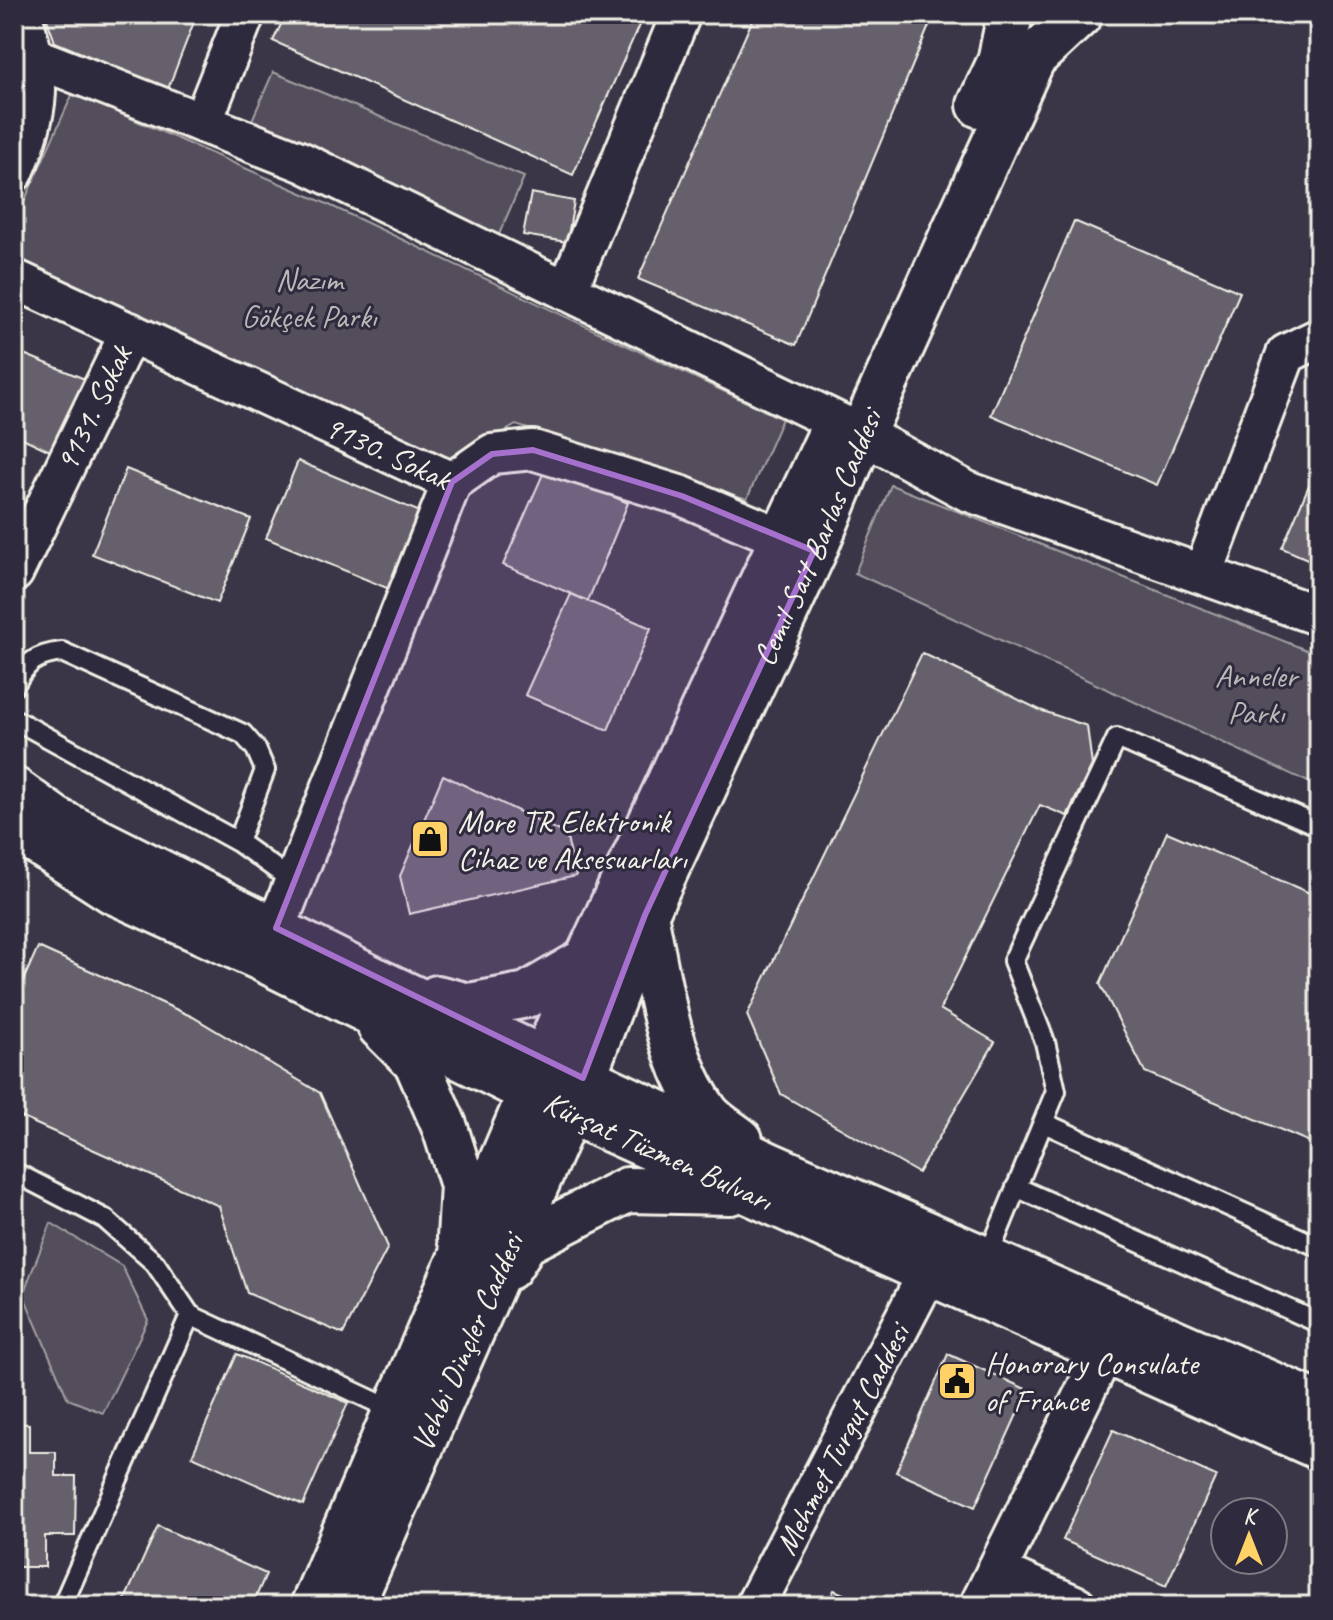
<svg xmlns="http://www.w3.org/2000/svg" width="1333" height="1620" viewBox="0 0 1333 1620" font-family="Caveat,sans-serif">
<style>
.green{fill:#534e5c;stroke:#a4a0a2;stroke-width:2}
.building{fill:#65616c;stroke:#f4f1e8;stroke-width:2}
.lines{fill:none;stroke-linecap:round;stroke-linejoin:round}
.service-casing{stroke:#f4f1e8;stroke-width:24}
.minor-casing{stroke:#f4f1e8;stroke-width:44}
.tertiary-casing{stroke:#f4f1e8;stroke-width:50}
.service{stroke:#2f2a3d;stroke-width:18}
.minor{stroke:#2f2a3d;stroke-width:38}
.tertiary{stroke:#2f2a3d;stroke-width:44}
.marked{fill:#a571cd;fill-opacity:0.2;stroke:#a571cd;stroke-width:6;stroke-linejoin:round}
.labels{text-anchor:middle;dominant-baseline:central;stroke-width:6;stroke-linejoin:round;paint-order:stroke}
.park-label{font-size:32px;fill:#bcb8b7;stroke:#2f2a3d}
.street-label{font-size:32px;fill:#f4f1e8;stroke:#2f2a3d}
.poi-label{font-size:32px;fill:#f4f1e8;stroke:#2f2a3d;text-anchor:start}
</style>
<rect width="100%" height="100%" fill="#3b3647"/>
<filter id="ink" filterUnits="userSpaceOnUse"><feTurbulence type="fractalNoise" baseFrequency=".0125" numOctaves="2"/><feDisplacementMap in="SourceGraphic" scale="16" xChannelSelector="R" yChannelSelector="G"/><feConvolveMatrix kernelMatrix="1 2 1 2 8 2 1 2 1" color-interpolation-filters="sRGB"/></filter>
<g filter="url(#ink)">
<path class="green" d="M273 72 524 177 497 239 246 134Z
M73 93 325 203 782 419 747 499 516 425 448 464 14 261V224Z
M891 485 1319 655V787L855 573Z
M51 1223 122 1266 148 1320 103 1413 68 1399 23 1294Z"/>
<path class="building" d="M45 14H197L168 89 55 42Z
M286 14H644L573 175 273 41Z
M755 14H934L796 345 638 279Z
M531 193 574 201 567 242 523 235Z
M1074 221 1240 292 1157 485 991 415Z
M14 350 92 382 50 451 14 434Z
M298 461 425 514 394 591 266 538Z
M1319 462V564L1282 548Z
M546 467 628 503 588 601 503 565Z
M126 469 251 519 217 603 92 554Z
M571 594 651 628 608 730 525 695Z
M922 653 1040 710 1087 726 1092 765 1067 816 1040 805 940 1009 995 1042 918 1173 781 1094 747 1015Z
M443 775 566 834 576 876 409 914 400 876Z
M1167 832 1319 897V1146L1145 1072 1100 984Z
M38 947 193 1017 320 1093 388 1247 343 1334 247 1293 219 1206 14 1114V1001Z
M237 1354 348 1403 303 1505 192 1456Z
M948 1354 1028 1390 975 1507 896 1472Z
M14 1423 29 1424V1452H56V1476H76L75 1536H45V1567H14Z
M1113 1430 1216 1476 1166 1586 1063 1540Z
M158 1526 266 1574 252 1606H122Z
M834 1590 871 1606H827Z"/>
<g class="lines">
<defs>
<path id="service" d="M14 686C26 662 36 655 62 652L243 734 256 749 265 770 238 842
M14 719 238 842 294 882
M1044 1123 1319 1247
M14 1172 105 1219 155 1263 190 1315 395 1411
M1016 1187 1319 1323
M987 1259 1056 1091 1045 1042 1013 961 1117 738 1319 826
M62 1606 190 1315"/>
<g id="minor">
<path d="M36 58 302 162 862 434 967 491 1319 616"/>
<path d="M202 123 245 14"/>
<path d="M14 172C41 110 43 77 21 14"/>
<path id="s1" d="M14 279 452 482 492 454 533 450 682 496 808 549"/>
<path d="M567 291 681 14"/>
<path id="s2" d="M14 572 130 332"/>
<path d="M1203 574 1286 354 1319 338"/>
<path d="M276 928 452 482"/>
<path d="M996 1571 1077 1606"/>
<path id="s3" d="M755 1606 929 1271"/>
<path d="M979 1606 1105 1351"/>
</g>
<g id="tertiary">
<path d="M980 105 1000 62 1010 14"/>
<path d="M14 790 56 820 383 984 769 1165 1319 1405"/>
<path id="s4" d="M14 827 113 891 263 959 567 1110 1319 1447"/>
<path d="M645 915C659 980 666 1056 706 1112 714 1123 729 1131 740 1140"/>
<path d="M437 998 469 1006 527 995 587 960"/>
<path d="M380 1026 417 1063 445 1128 463 1185 460 1238"/>
<path d="M509 1267 525 1242 627 1190 730 1192"/>
<path d="M313 1606 587 960 829 438"/>
<path id="s5" d="M351 1606 583 1078 645 915 814 551 862 434 1033 58 1080 14"/>
</g>
</defs>
<use href="#service" class="service-casing"/>
<use href="#minor" class="minor-casing"/>
<use href="#tertiary" class="tertiary-casing"/>
<use href="#service" class="service"/>
<use href="#minor" class="minor"/>
<use href="#tertiary" class="tertiary"/>
</g>
</g>
<path class="marked" d="M533 450 682 496 814 551 645 915 583 1078 276 928 452 482 492 454Z"/>
<defs>
<symbol id="shop-square" viewBox="-11 -11 22 22"><rect x="-9" y="-9" width="18" height="18" rx="4" fill="#ffd166" stroke="#2f2a3d"/><path d="M-5-2.5h2.3a2.7 3.5 0 0 1 5.4 0H5L5.5 6h-11ZM-1.5-2.5h3a1.5 2.3 0 0 0-3 0Z" fill="#111"/></symbol>
<symbol id="civic-square" viewBox="-11 -11 22 22"><rect x="-9" y="-9" width="18" height="18" rx="4" fill="#ffd166" stroke="#2f2a3d"/><path d="M-.6-6.5H3V-4.5H.6V-3L4-1V1h2V6H-6V1h2V-1L-.6-3ZM-1.2 2.5V6h2.4V2.5Z" fill="#111"/></symbol>
</defs>
<g fill-rule="evenodd">
<use href="#shop-square" x="408" y="817" width="44" height="44"/>
<use href="#civic-square" x="935" y="1359" width="44" height="44"/>
</g>
<g class="labels">
<g class="park-label">
<text x="309" y="279">Nazım<tspan x="309" dy="37">Gökçek Parkı</tspan></text>
<text x="1256" y="675">Anneler<tspan x="1256" dy="37">Parkı</tspan></text>
</g>
<g class="street-label">
<text stroke="none"><textPath href="#s2" startOffset="182">9131. Sokak</textPath></text>
<text stroke="none"><textPath href="#s1" startOffset="412">9130. Sokak</textPath></text>
<text stroke="none"><textPath href="#s5" startOffset="1166">Cemil Sait Barlas Caddesi</textPath></text>
<text stroke="none"><textPath href="#s4" startOffset="722">Kürşat Tüzmen Bulvarı</textPath></text>
<text stroke="none"><textPath href="#s5" startOffset="288">Vehbi Dinçler Caddesi</textPath></text>
<text stroke="none"><textPath href="#s3" startOffset="188">Mehmet Turgut Caddesi</textPath></text>
</g>
<g class="poi-label">
<text x="458" y="821">More TR Elektronik<tspan x="458" dy="37">Cihaz ve Aksesuarları</tspan></text>
<text x="985" y="1363">Honorary Consulate<tspan x="985" dy="37">of France</tspan></text>
</g>
</g>
<rect width="1333" height="1620" fill="none" stroke="#2f2a3d" stroke-width="48"/>
<rect x="24" y="24" width="1285" height="1572" fill="none" stroke="#f4f1e8" stroke-width="3" filter="url(#ink)"/>
<g transform="translate(1249 1536)"><circle r="38" fill="#2f2a3d" stroke="#7e7a81" stroke-width="2"/>
<path d="M0-6L14 30L0 20L-14 30Z" fill="#ffd166"/>
<text y="-12" font-size="22" font-weight="bold" text-anchor="middle" fill="#f4f1e8">K</text>
</g>
</svg>
